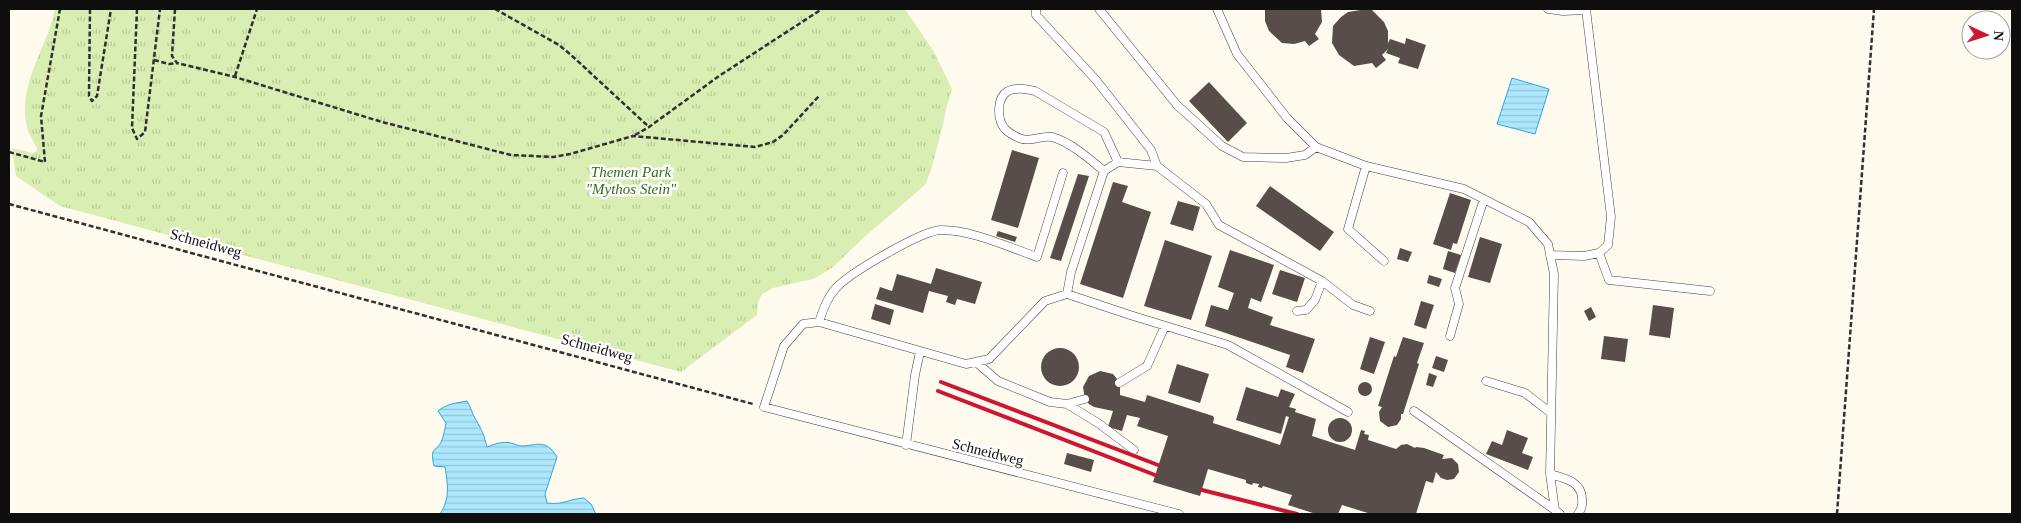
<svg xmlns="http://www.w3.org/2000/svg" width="2021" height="523" viewBox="0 0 2021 523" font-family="Georgia,serif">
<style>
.park{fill:url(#park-tufts)}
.water{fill:url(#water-rules);stroke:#2ca7dc}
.building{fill:#584d49}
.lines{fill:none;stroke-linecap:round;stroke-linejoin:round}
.lane-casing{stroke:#414141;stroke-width:9}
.path{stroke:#303030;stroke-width:2.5;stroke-dasharray:5 2.5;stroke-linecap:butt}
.lane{stroke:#fff;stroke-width:8}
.rail{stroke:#cd1631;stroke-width:4}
.labels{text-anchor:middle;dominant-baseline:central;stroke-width:5;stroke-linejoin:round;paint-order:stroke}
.park-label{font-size:15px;font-style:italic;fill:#316d17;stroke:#fff}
.street-label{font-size:15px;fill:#0e0e0e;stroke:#fff}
</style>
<defs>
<pattern id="park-tufts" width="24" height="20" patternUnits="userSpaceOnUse" patternTransform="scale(1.25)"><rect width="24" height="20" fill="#d8eeb3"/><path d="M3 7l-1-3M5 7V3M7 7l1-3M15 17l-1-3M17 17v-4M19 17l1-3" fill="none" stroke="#b8cb99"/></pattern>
<pattern id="water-rules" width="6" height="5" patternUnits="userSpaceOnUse" patternTransform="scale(1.25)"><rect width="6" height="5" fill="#ade7fd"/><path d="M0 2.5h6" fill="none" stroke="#94c5d8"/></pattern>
</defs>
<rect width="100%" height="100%" fill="#fffaee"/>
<path class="park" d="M55 9H905L934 52 952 89 946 109 943 125 931 170 925 185 862 239 833 267 822 274 813 279 773 288 762 294 758 302 757 315 681 372 60 206 16 176 12 148 32 153 36 152 37 148C34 142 29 135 27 127 17 84 47 49 55 9Z"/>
<path class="water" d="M1512 78 1549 89 1535 134 1497 124Z
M467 401C471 407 472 414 476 420 482 430 484 435 487 447 495 444 503 441 511 443 515 444 518 446 522 446 539 445 546 439 557 457L545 494 547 503C565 505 568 499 584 498L591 504 596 514H440C450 499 448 485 445 467L434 466C429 445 437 453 442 440 444 435 445 428 446 423L438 411C446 404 456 403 467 401Z"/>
<path class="building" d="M1265 9H1321L1322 22 1315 34 1319 39 1309 46 1305 41 1294 44 1282 43 1269 31 1265 21Z
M1367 9 1372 10 1384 22 1388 31V43L1390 39 1405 44 1406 38 1426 45 1418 69 1398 63 1400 58 1386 53 1388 49 1382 55 1386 60 1376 68 1372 63 1354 66 1339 55 1332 43 1333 26 1341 17 1348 12Z
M1209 82 1247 123 1228 142 1189 101Z
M1012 150 1039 158 1018 228 991 220Z
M1078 174 1089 176 1061 261 1050 258Z
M1113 182 1128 186 1122 202 1151 212 1123 298 1080 284Z
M1270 186 1334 232 1320 251 1256 206Z
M1450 193 1471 200 1457 244 1453 243 1451 250 1433 244Z
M1178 201 1200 207 1193 231 1170 224Z
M998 231 1017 237 1015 242 996 236Z
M1480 237 1502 244 1490 283 1468 277Z
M1165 240 1212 256 1191 320 1144 306Z
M1400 248 1412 252 1408 262 1397 259Z
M1230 250 1274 265 1261 302 1251 298 1248 308 1273 317 1270 325 1315 339 1303 373 1286 367 1290 355 1205 326 1211 305 1228 310 1234 293 1218 287Z
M1448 251 1461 255 1455 273 1443 269Z
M936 268 982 282 975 304 957 299 955 305 946 302 948 296 929 291 923 313 876 299 880 287 892 291 897 274 931 284Z
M1280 270 1305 278 1297 302 1272 294Z
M1429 275 1442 279 1439 287 1427 283Z
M1421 301 1434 305 1426 329 1414 325Z
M875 304 894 310 890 325 871 319Z
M1653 305 1674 308 1670 338 1649 335Z
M1591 307 1596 317 1589 321 1584 311Z
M1604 336 1628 339 1625 362 1601 359Z
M1370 337 1385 342 1374 374 1360 369Z
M1403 337 1424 343 1417 363 1419 364 1403 414H1401V419L1397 425 1388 427 1380 421 1379 412 1382 407 1378 406 1394 356 1396 357Z
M1041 367a19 19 0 1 1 38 0a19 19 0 1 1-38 0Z
M1436 356 1448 360 1444 372 1432 368Z
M1177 364 1209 374 1200 403 1168 393Z
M1100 371 1113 374 1117 379 1120 384V395L1145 402 1147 395 1213 416 1214 418 1213 423 1280 445 1289 417 1286 416 1281 434 1236 420 1246 387 1278 397 1281 389 1295 394 1289 407 1296 409 1295 412 1316 419 1312 436 1355 450 1361 430 1365 431 1364 434 1369 435 1368 440 1396 449 1401 445 1407 444 1415 448 1416 447 1424 448 1444 455 1442 459 1452 458 1458 464 1459 472 1454 479 1447 480 1441 478 1436 472 1433 483 1426 481 1416 514H1371L1342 505 1338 514H1316L1288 505 1292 495 1263 486 1262 488 1258 487 1259 484 1253 483 1252 485 1246 483V480L1208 469 1200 496 1153 482 1168 436 1137 426 1140 418 1127 415 1122 431 1108 427 1113 411 1094 407 1089 404 1085 399 1083 387 1089 376Z
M1429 373 1437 376 1433 387 1426 385Z
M1358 389a7 7 0 1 1 14 0a7 7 0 1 1-14 0Z
M1328 430a12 12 0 1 1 24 0a12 12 0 1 1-24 0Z
M1507 430 1528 438 1522 453 1533 457 1528 470 1486 454 1492 441 1502 445Z
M1067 453 1094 460 1091 472 1064 464Z"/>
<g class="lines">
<defs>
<path id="lane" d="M1036 9V15L1096 80 1151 150 1157 166 1206 204 1219 225 1322 281 1353 305 1370 311
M1099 9 1177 105 1222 146 1243 157 1286 158 1305 155 1316 147
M1217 9 1237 54 1287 118 1316 147 1366 166 1464 189 1529 222 1548 244 1554 274 1550 474 1555 510 1560 514
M1548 9 1563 11 1586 10
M1118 162 1157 166
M1366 166 1348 229 1384 261
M1599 253 1609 280 1710 291
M1550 255 1584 256 1599 253 1608 245 1611 217 1586 9
M1067 294 1071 272 1104 171C1091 160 1069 141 1052 137 1043 135 1031 142 1022 139 1016 137 1009 133 1005 129 997 120 996 98 1008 91 1017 87 1026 89 1035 91L1104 132 1118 162 1104 171
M1297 311 1306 310 1315 300 1322 281
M819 322C823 310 827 298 836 288 850 273 922 230 942 230 972 230 1008 247 1037 257L1063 173
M1450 336 1459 304 1455 288 1484 199
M976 362 998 381 1050 402 1067 404 1085 399
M1486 381 1525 393 1551 413
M1119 383 1147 366 1165 326
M1067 404 1098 423 1134 450
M1414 411 1555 510
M906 445 915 375 920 352
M1550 474C1565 478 1582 482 1582 499 1583 505 1581 510 1578 514
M1179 514 764 407 784 346 803 324 819 322 966 364 989 359 1045 301 1067 294 1130 315 1228 345 1348 412"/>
</defs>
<use href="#lane" class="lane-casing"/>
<path class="path" d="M90 9 89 96 92 101 97 96 111 9
M137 9 132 128 137 139 145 132 160 9
M175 9 172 56 177 63 235 77 382 122 511 155 553 157 570 154 633 136 755 147 773 142 783 135 819 96
M495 9 559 45 570 54 649 127
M154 60 169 64 177 63
M235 76 257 9
M635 135 649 127 719 76 822 9
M9 152 45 162 41 116 60 9
M9 204 753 404
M1837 514 1874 9"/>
<use href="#lane" class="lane"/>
<path class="rail" d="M941 382 1158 465
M938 391 1155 475
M1202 490 1297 514"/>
</g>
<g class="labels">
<g class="park-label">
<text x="631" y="172">Themen Park<tspan x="631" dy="17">"Mythos Stein"</tspan></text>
</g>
<g class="street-label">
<text transform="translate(206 243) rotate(15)">Schneidweg</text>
<text transform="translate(597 348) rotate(15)">Schneidweg</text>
<text transform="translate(988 452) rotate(14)">Schneidweg</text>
</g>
</g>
<rect width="2021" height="523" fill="none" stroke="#0e0e0e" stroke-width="20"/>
<g transform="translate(1986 35) rotate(94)"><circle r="24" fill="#ffffff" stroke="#9f9f9f"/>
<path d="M0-4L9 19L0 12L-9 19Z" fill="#cd1631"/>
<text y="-8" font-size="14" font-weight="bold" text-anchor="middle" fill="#0e0e0e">N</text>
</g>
</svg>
